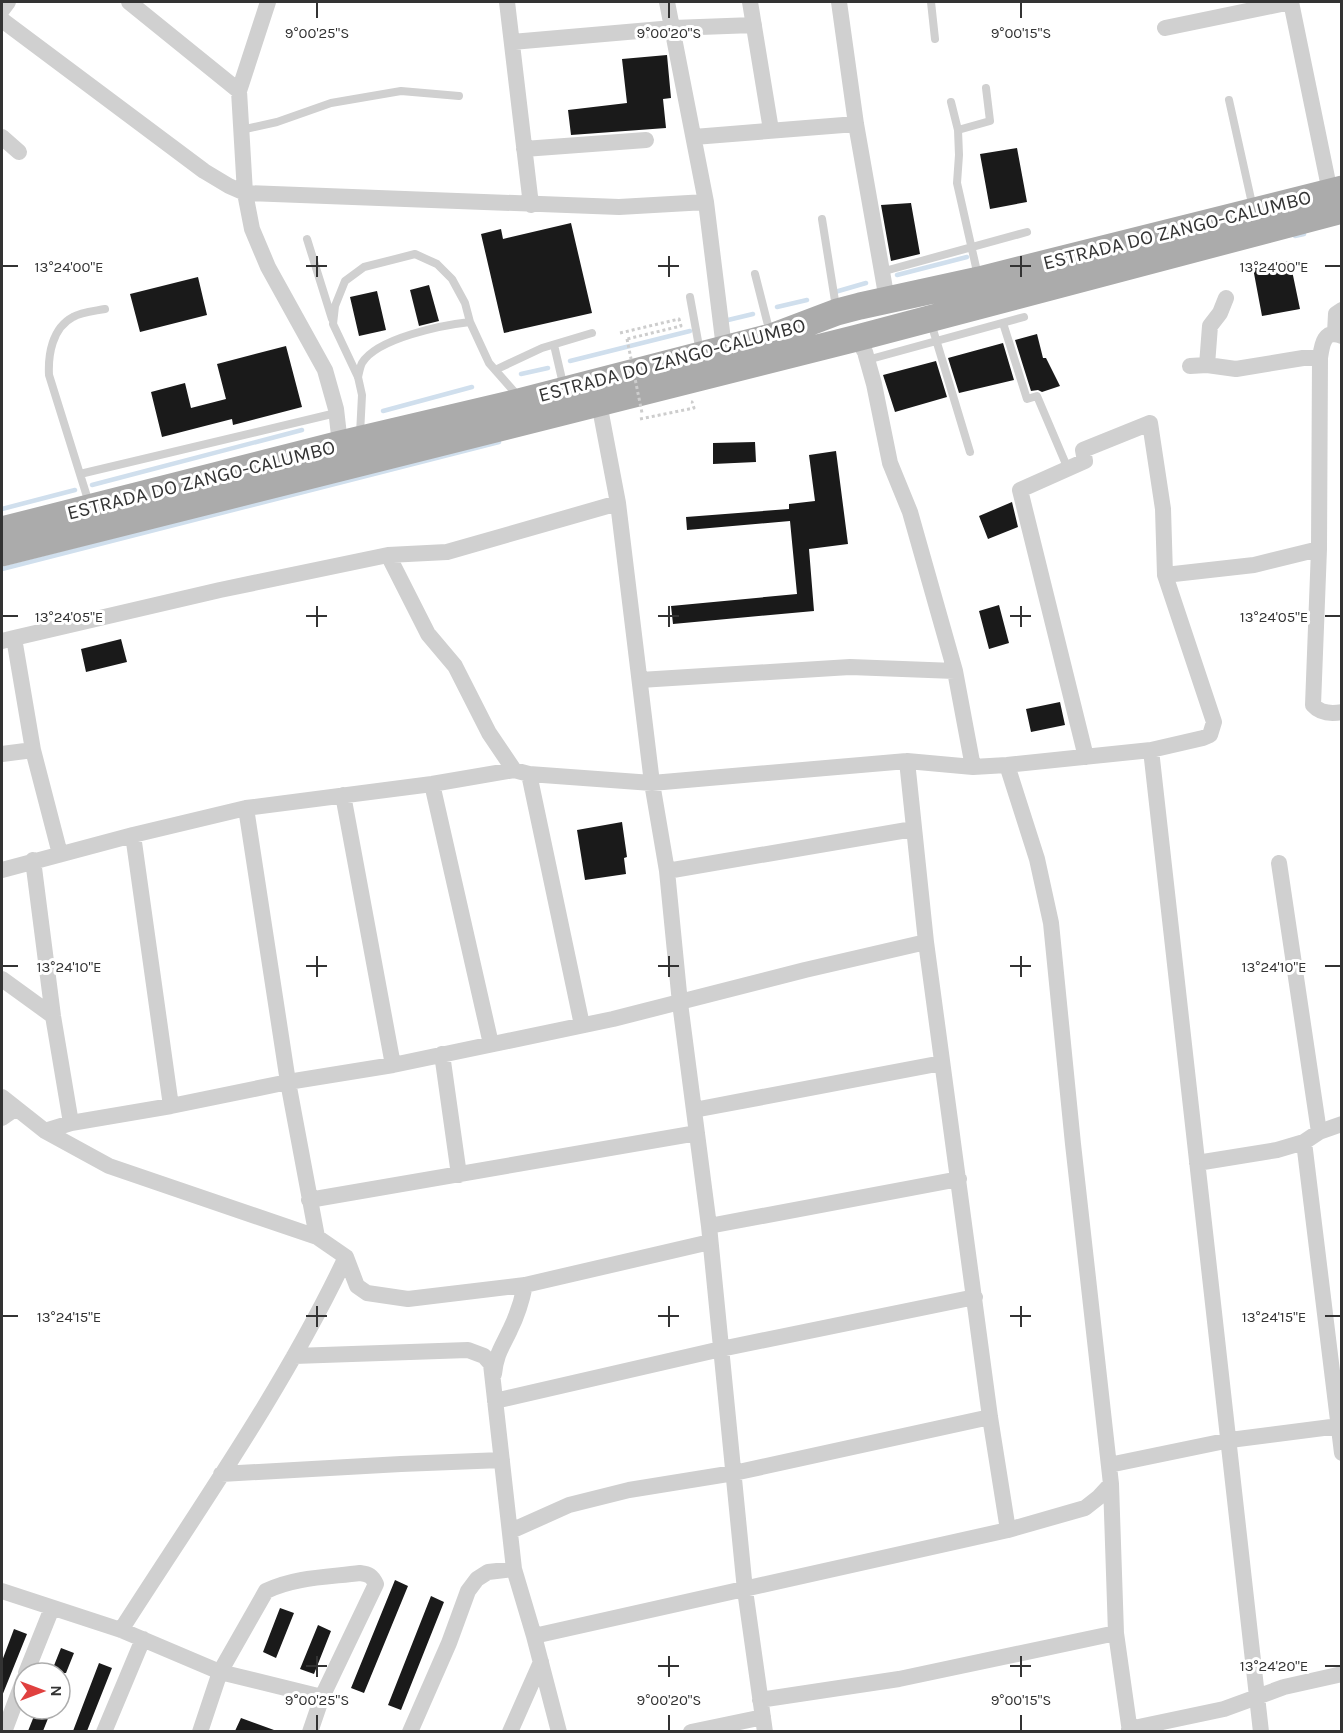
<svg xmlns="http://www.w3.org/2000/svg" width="1343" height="1733" viewBox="0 0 1343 1733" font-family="Karla,sans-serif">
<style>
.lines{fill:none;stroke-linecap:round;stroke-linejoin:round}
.stream{stroke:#d0dfed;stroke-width:4.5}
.building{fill:#1a1a1a}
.path{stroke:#cdcdcd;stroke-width:3;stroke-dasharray:3 3;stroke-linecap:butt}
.lane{stroke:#d0d0d0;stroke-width:8}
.street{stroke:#d0d0d0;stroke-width:16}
.primary{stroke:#ababab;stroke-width:27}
.path-bridge{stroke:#cdcdcd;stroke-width:3;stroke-dasharray:3 3;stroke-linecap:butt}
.ticks{fill:none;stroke:#333;stroke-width:2}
.labels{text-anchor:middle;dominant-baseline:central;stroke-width:6;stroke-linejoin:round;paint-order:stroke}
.street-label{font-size:20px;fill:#333;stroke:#fff}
.ticks-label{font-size:15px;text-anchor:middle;fill:#333;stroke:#fff;stroke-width:6;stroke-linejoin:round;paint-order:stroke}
</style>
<rect width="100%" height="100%" fill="#fff"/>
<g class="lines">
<path class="stream" d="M1295 236 1304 234
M897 275 967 257
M835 292 866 283
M777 307 807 300
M728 320 753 314
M570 361 690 331
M521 374 548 368
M383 411 472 387
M92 485 302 430
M2 509 75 490
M2 569 499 442"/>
</g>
<path class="building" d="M667 55 671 98 663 99 666 128 571 135 568 110 627 103 622 59Z
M1017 148 1027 202 990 209 980 154Z
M911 203 920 254 891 261 881 205Z
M571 223 592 313 504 333 481 234 501 229 503 239Z
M1290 261 1300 309 1262 316 1253 268Z
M198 277 207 315 140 332 130 294Z
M429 285 439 321 419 326 410 290Z
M377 291 386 330 359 336 350 297Z
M1037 334 1043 358H1046L1060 386 1042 392 1038 390 1031 391 1015 340Z
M1003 343 1014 380 959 393 948 358Z
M286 346 302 407 233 425 232 419 162 437 151 392 185 383 191 408 226 399 217 364Z
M936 361 947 397 895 412 883 375Z
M755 442 756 462 713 464V443Z
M836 451 848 544 809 549 814 611 673 624 671 606 797 594 790 521 687 530 686 517 789 509V504L815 501 809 455Z
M1012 502 1018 527 988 539 979 516Z
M999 605 1009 643 989 649 979 611Z
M121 639 127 662 86 672 81 649Z
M1060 702 1065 725 1031 732 1026 709Z
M622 822 627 857 624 858 626 874 585 880 577 830Z
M395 1580 408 1586 364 1693 351 1688Z
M431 1596 444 1602 401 1710 388 1705Z
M280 1608 294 1613 276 1658 263 1652Z
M318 1625 331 1631 314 1674 300 1669Z
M14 1629 27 1634 2 1696V1661Z
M61 1648 74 1653 66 1673H51Z
M99 1663 112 1668 87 1731H73Z
M36 1711 49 1716 43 1731H28Z
M241 1718 274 1730V1731H235Z"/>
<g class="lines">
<path class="path" d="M620 333 679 319 681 326 627 339
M640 419 694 408 692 402H691"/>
<path class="lane" d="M931 2 935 39
M1229 100 1253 208
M951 102 958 130 959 155 957 183 978 276
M241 130 277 122 331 103 401 91 459 96
M958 130 990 121 986 88
M822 219 836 307
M307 239 332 319
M881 272 1027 232
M755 274 770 333
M690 297 700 352
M931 323 970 452
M1003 323 1027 399 1037 396 1068 469
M554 345 564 388
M867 360 1024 317
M495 370 542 348 592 333
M358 377C359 373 360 367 362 363 377 338 443 325 470 322
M360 434 362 395 358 377 333 324 335 306 345 281 364 267 415 254 437 264 452 279 465 303 470 322 489 363 518 396
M80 474 336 413
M89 503 49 375C48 355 52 328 73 317 81 312 95 311 105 309"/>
<path class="street" d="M129 2 239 91
M268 2 239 91 245 193 252 229 268 267 325 370 336 409 340 444
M507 2 531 205
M667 2 706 202 724 348
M750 2 771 130
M839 2 856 124 887 300
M1291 2 1330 192
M2 10 8 2
M2 20 204 171 229 186 245 193 619 207 706 202
M1165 28 1291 2
M512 42 673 28 754 25
M2 137 19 152
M694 137 856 124
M524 149 646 140
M1335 333 1336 314 1342 310
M1342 336C1324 329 1322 344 1320 358L1319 549 1313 705C1320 713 1331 714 1342 712
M857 338 865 352 874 384 890 463 910 512 955 671 973 767
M1207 365 1210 326 1220 313 1226 298
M1190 366 1207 365 1236 369 1303 358H1320
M599 403 618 503 652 783 667 871 680 1003 709 1226 745 1590 765 1732
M388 555 428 634 455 666 489 733 514 770
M1165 575 1254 565 1319 549
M14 638 220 590 388 555 447 552 618 503
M2 641 14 638 33 750 60 854
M640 680 850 667 955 671
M1151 750 1261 1732
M2 754 33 750
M907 761 926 942 990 1417 1008 1530
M1007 765 1037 859 1051 923 1073 1144 1111 1484 1116 1633 1130 1732
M529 774 582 1025
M432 784 491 1044
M343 795 393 1065
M246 808 288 1082 317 1237
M133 835 171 1106
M33 860 53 1016 71 1123
M1279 863 1319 1132
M2 870 133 835 246 808 432 784 514 770 529 774 652 783 907 761 973 767 1007 765 1151 750 1203 738 1210 735 1214 722 1165 575 1163 509 1150 423 1083 450 1085 461 1020 490 1086 757
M667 871 913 829
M2 979 53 1016
M442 1054 459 1175
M2 1097 45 1131 109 1166 317 1237 346 1257 357 1286 367 1293 408 1299 525 1285 710 1242
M694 1110 942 1063
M2 1118 15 1109
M45 1131 71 1123 171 1106 288 1082 393 1065 613 1019 805 970 926 942
M1304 1142 1342 1453
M1197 1163 1277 1150 1304 1142 1319 1132 1342 1124
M309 1200 697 1133
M709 1226 959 1179
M294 1356 468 1350 484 1356 491 1364 514 1569 534 1636 559 1732
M494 1374C496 1354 502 1347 510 1330 517 1316 522 1300 525 1285
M495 1401 721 1349 975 1297
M1109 1465 1230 1440 1339 1426
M221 1474 401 1464 502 1460
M511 1531 569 1505 629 1490 734 1473 990 1417
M2 1591 121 1630 220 1672 322 1697
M121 1630C199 1508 284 1388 346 1257
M534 1636 1008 1530 1085 1508 1099 1497 1111 1484
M26 1673 52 1608
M760 1700 899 1679 1116 1633
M1129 1729 1224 1709 1284 1687 1342 1674
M4 1732 24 1679
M104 1732 143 1639
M200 1732 220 1672 266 1591C294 1577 329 1577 360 1573 369 1574 372 1576 376 1584L322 1697 310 1732
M410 1732 449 1643 468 1591 477 1579 488 1572 514 1569
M510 1732 541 1662
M691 1732 763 1717"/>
<path class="primary" d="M2 530 340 444 523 401 771 337 837 312 860 306 979 280 1342 189
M2 553 857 338 1342 210"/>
<path class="path-bridge" d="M627 339 642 413"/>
</g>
<path class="ticks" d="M317 3V18M669 3V18M1021 3V18M317 256V277M669 256V277M1021 256V277M3 266H18M306 266H327M658 266H679M1010 266H1031M1325 266H1340M317 606V627M669 606V627M1021 606V627M3 616H18M306 616H327M658 616H679M1010 616H1031M1325 616H1340M317 956V977M669 956V977M1021 956V977M3 966H18M306 966H327M658 966H679M1010 966H1031M1325 966H1340M317 1306V1327M669 1306V1327M1021 1306V1327M3 1316H18M306 1316H327M658 1316H679M1010 1316H1031M1325 1316H1340M317 1656V1677M669 1656V1677M1021 1656V1677M306 1666H327M658 1666H679M1010 1666H1031M1325 1666H1340M317 1715V1730M669 1715V1730M1021 1715V1730"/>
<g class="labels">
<g class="street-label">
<text transform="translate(1177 230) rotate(-14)">ESTRADA DO ZANGO-CALUMBO</text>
<text transform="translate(672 360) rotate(-15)">ESTRADA DO ZANGO-CALUMBO</text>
<text transform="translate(201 480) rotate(-14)">ESTRADA DO ZANGO-CALUMBO</text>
</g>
</g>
<g class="ticks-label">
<text x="317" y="38">9°00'25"S</text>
<text x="669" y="38">9°00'20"S</text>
<text x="1021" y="38">9°00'15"S</text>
<text x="1274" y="272">13°24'00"E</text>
<text x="69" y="272">13°24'00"E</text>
<text x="1274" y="622">13°24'05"E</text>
<text x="69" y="622">13°24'05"E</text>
<text x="1274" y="972">13°24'10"E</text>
<text x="69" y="972">13°24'10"E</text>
<text x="69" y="1322">13°24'15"E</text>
<text x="1274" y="1322">13°24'15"E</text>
<text x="1274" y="1671">13°24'20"E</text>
<text x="317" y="1705">9°00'25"S</text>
<text x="669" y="1705">9°00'20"S</text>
<text x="1021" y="1705">9°00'15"S</text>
</g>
<rect width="1343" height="1733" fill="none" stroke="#333333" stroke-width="6"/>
<g transform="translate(42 1691) rotate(90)"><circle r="28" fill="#ffffff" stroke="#adadad" stroke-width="1.5"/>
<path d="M0-4.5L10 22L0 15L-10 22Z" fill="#e0403f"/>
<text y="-9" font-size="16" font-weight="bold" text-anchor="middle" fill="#333333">N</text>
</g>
</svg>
